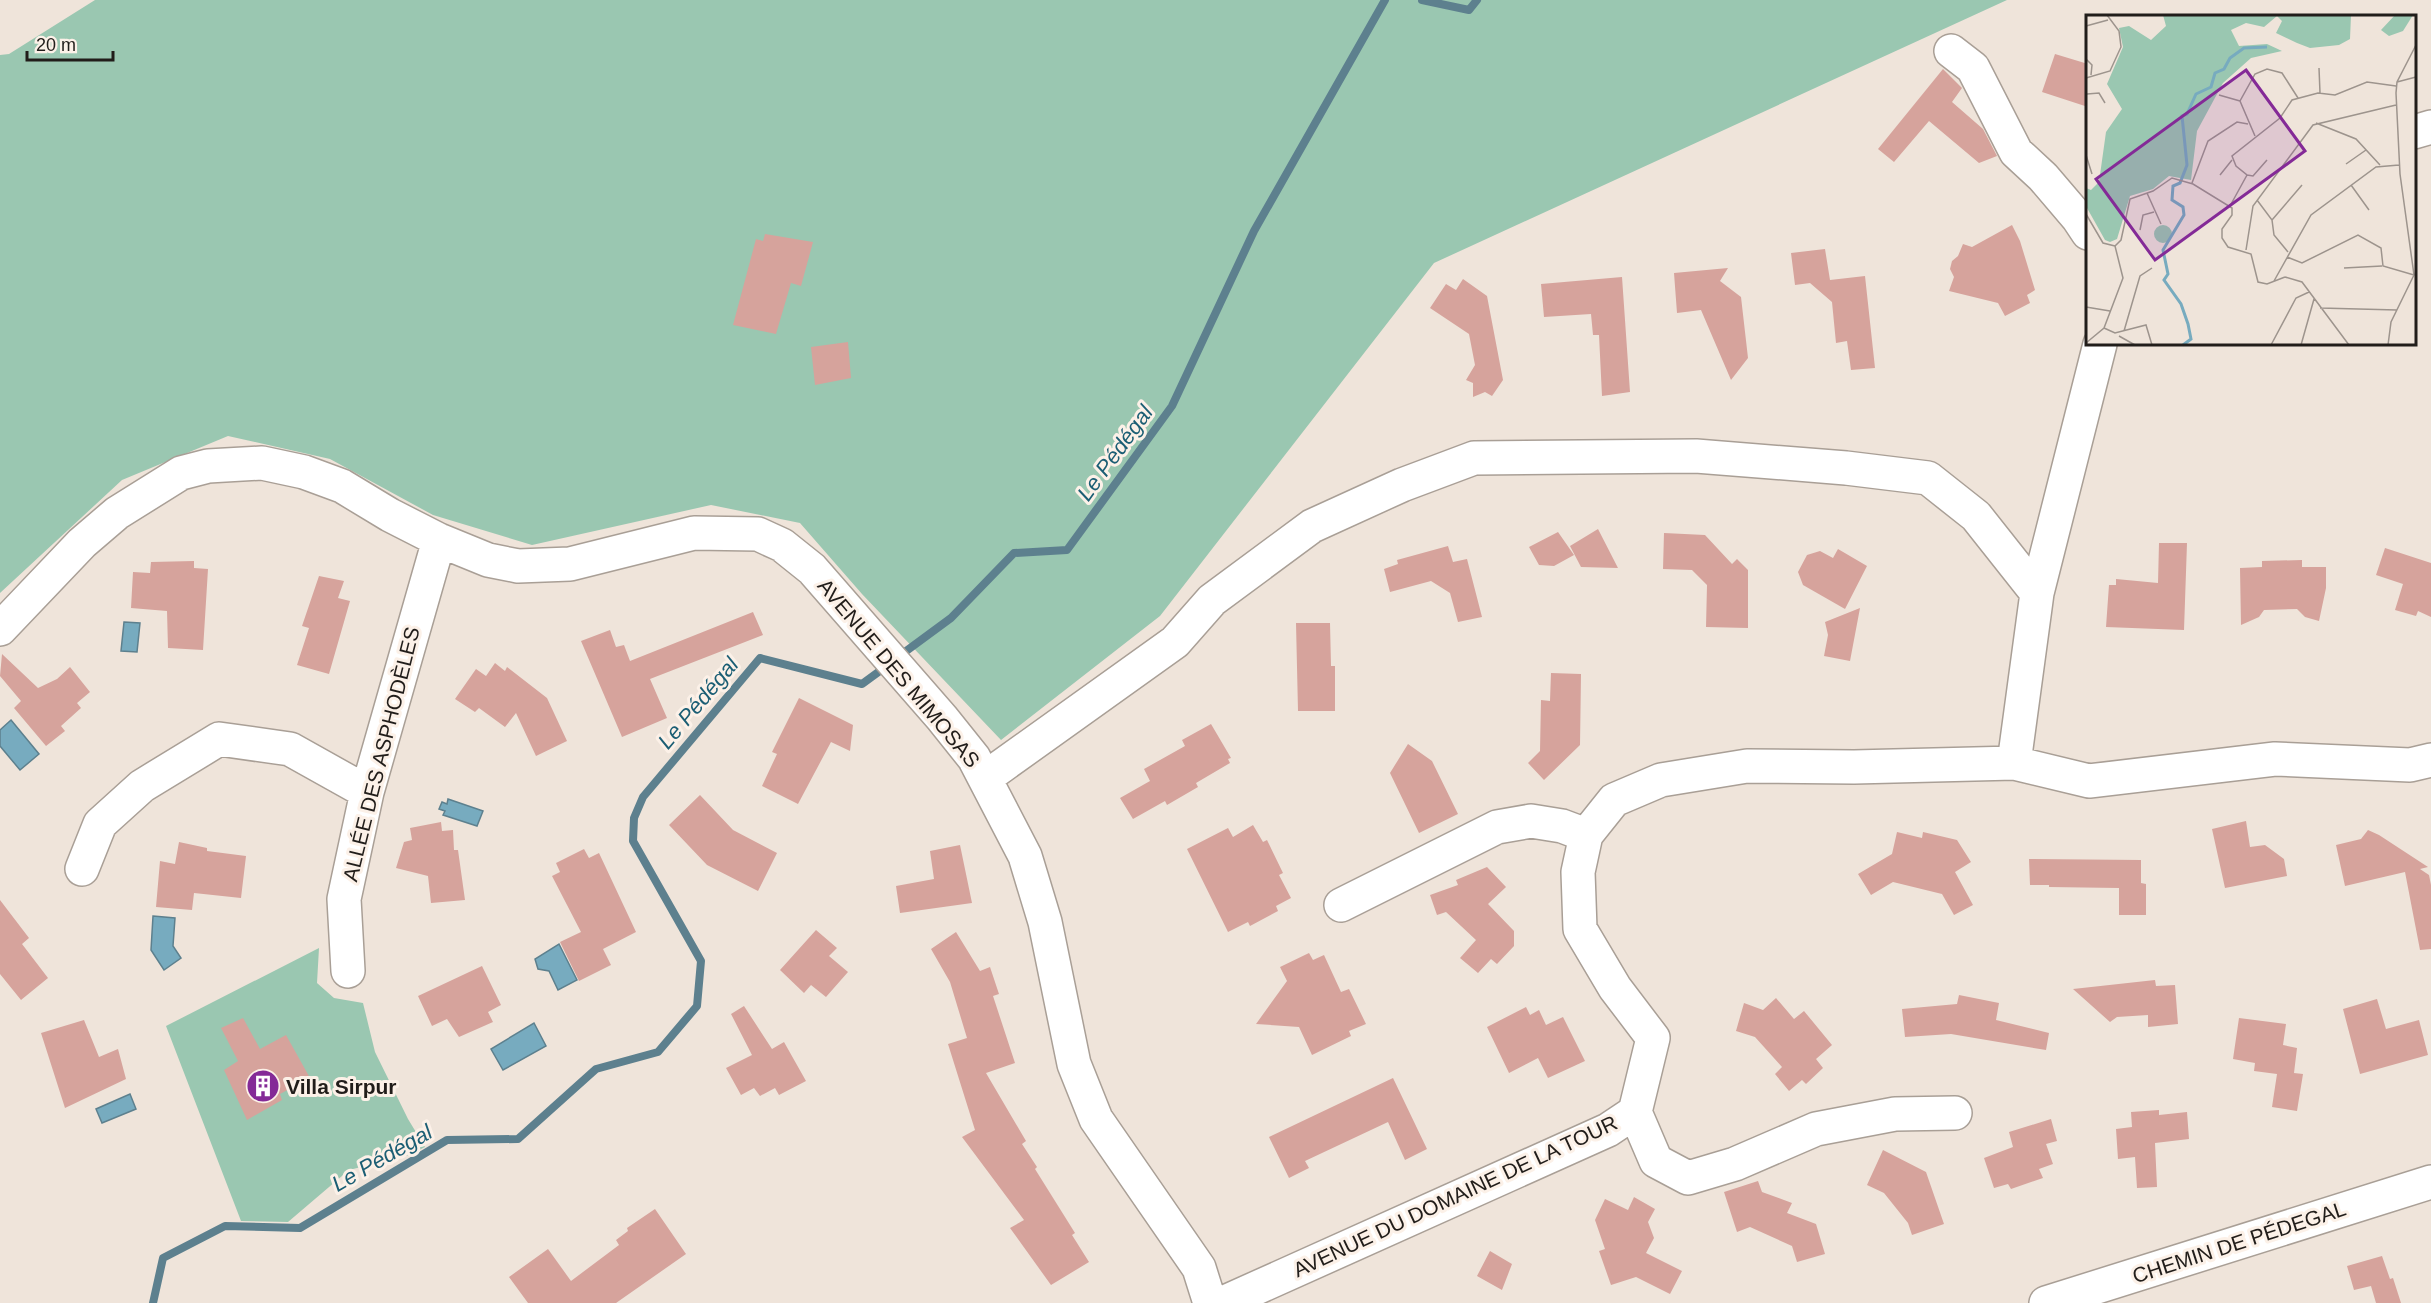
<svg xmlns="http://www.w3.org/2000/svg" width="2431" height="1303" viewBox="0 0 2431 1303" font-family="Arial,sans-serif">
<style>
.green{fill:#9ac7b1}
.water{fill:#77abbf;stroke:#5d808e;stroke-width:1.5}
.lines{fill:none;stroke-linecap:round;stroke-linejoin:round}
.stream{stroke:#5d808e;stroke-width:8}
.building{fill:#d6a39c}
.minor-casing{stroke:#a99f96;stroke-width:36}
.minor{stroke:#fff;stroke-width:33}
.labels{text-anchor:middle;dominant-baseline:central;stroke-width:6;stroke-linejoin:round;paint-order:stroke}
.street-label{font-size:21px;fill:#211d1a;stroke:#fcf1e8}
.poi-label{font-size:21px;font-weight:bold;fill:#211d1a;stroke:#fcf1e8;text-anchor:start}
.water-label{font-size:22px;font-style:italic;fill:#1b5e74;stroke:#fcf1e8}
.inset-river{fill:none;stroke:#77abbf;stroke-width:3}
.inset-road{fill:none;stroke:#9d948d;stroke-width:1.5}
.view{fill:#842a97;fill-opacity:0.15;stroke:#842a97;stroke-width:3}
.inset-edge{fill:none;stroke:#211d1a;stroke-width:3}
</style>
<rect width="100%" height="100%" fill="#efe4da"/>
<path class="green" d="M95 0H2007L1434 263 1160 616 1001 740 862 594 800 523 711 505 532 545 433 515 330 459 228 436 122 480 0 593V55L9 54Z
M319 948 317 983 334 998 363 1003 375 1052 408 1119 425 1147 409 1155 349 1170 288 1222 241 1221 166 1026Z"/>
<path class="water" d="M124 622 140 623 137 652 121 651Z
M11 720 39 754 20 770 0 746V730Z
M448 799 483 811 477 826 443 815 445 811 439 809 442 802 447 804Z
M153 916 175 918 173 946 181 958 164 970 151 950Z
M559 944 577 980 558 990 549 971 538 969 535 959Z
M534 1023 546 1046 503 1070 491 1049Z
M130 1094 136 1109 102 1123 96 1109Z"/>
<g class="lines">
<path class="stream" d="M1422 0 1469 10 1477 0
M898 657 951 618 1014 553 1067 550 1172 406 1254 231 1385 0
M153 1303 163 1258 225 1226 300 1228 447 1140 518 1139 596 1069 658 1052 697 1006 701 961 633 841 634 818 643 797 760 658 862 684 888 665"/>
</g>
<path class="building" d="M2055 54 2088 64V107L2042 92Z
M1943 69 1962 88 1952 102 1983 129 1997 156 1979 163 1929 121 1894 162 1878 149Z
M2012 225 2020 241 2035 290 2027 295 2030 303 2005 316 1998 303 1949 291 1954 277 1950 269 1952 261 1958 256 1963 244 1972 247Z
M765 234 813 242 801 286 791 283 776 334 733 325 756 239 763 241Z
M1825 249 1830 280 1865 276 1875 368 1851 370 1847 341 1836 343 1832 302 1810 283 1795 285 1791 253Z
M1728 268 1720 281 1741 297 1748 358 1731 380 1701 310 1677 313 1674 273Z
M1622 277 1630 392 1602 396 1599 335H1593L1591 314 1544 317 1541 284Z
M1463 279 1487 296 1503 380 1492 396 1485 392 1473 397V383L1466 380 1475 365 1469 334 1430 308 1446 284 1456 290Z
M848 342 851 378 815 385 811 347Z
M1598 529 1618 568 1581 567 1570 546Z
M1558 532 1574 555 1554 566 1539 565 1529 547Z
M1664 533 1705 535 1732 564 1737 559 1748 570V628L1706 627 1707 585 1692 570 1663 569Z
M2159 543H2187L2184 630 2106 627 2109 585H2116V579L2158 583Z
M1448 546 1453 562 1467 559 1482 617 1458 622 1450 593 1431 581 1390 592 1384 569 1398 564 1397 560Z
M2385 548 2431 563V617L2418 611 2416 616 2395 610 2403 584 2376 575Z
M1838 549 1867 566 1845 609 1803 585 1798 572 1807 555 1820 551 1833 558Z
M2302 560V567H2326V588L2319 621 2305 617 2297 609 2264 610 2259 617 2241 625 2240 568 2262 567V561Z
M194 561V568L208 569 203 650 168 648 167 611 131 608 133 572 150 573 151 562Z
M319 576 344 581 338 598 350 601 329 674 297 665 309 628 302 626Z
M1860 608 1850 661 1824 656 1828 635 1825 622Z
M753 612 763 635 650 679 667 718 622 737 581 641 610 630 616 647 624 645 630 661Z
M1296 623H1330L1331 666H1335V711H1298Z
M2 654 38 688 57 679 70 667 90 692 77 703 81 708 61 726 65 731 46 746 14 708 21 701 0 676Z
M495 663 505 671 507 667 547 698 567 741 536 756 516 713 505 727 479 708 475 712 455 699 476 669 486 676Z
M1551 673 1581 674 1580 745 1544 780 1528 763 1540 751 1541 700 1550 701Z
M799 698 853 725 850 751 831 742 798 804 762 786 777 754 772 752Z
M1211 724 1231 758 1228 759 1230 763 1196 783 1198 787 1167 805 1165 801 1133 819 1120 798 1150 781 1144 769 1185 746 1182 740Z
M1408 744 1432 761 1458 814 1419 833 1390 773Z
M700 795 733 830 777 853 758 891 707 865 669 825Z
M2246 821 2250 847 2265 845 2284 859 2287 876 2225 888 2212 829Z
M441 822 442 831 453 830 454 850H458L465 900 431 903 428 876 396 868 404 842 412 840 410 828Z
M1253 825 1263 842 1267 840 1283 873 1279 875 1291 898 1276 906 1278 911 1250 926 1248 922 1228 932 1187 849 1228 828 1233 837Z
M2368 830 2379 835 2428 867 2420 869 2429 875 2431 885V949L2420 950 2405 872 2345 886 2336 845 2361 839Z
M1897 832 1922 838 1923 832 1957 840 1971 862 1955 872 1973 905 1954 915 1942 894 1893 882 1871 895 1858 874 1892 854Z
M179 842 207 848V851L246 856 241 898 194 893 192 910 156 907 160 861 175 864Z
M960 845 972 903 900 913 896 886 934 879 930 851Z
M584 849 589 858 599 853 636 932 603 949 611 965 579 981 560 942 581 932 552 876 560 872 556 863Z
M2029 859 2141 860V883L2146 884V915H2119V888L2049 887V885H2030Z
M1487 867 1506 887 1488 904 1514 931V946L1497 964 1491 959 1478 973 1460 958 1476 940 1446 912 1437 915 1430 895 1458 885 1456 880Z
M0 900 29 938 22 944 48 978 21 1000 0 974Z
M816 930 837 948 829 956 848 972 826 997 811 985 804 993 780 970Z
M956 932 980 971 990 967 999 994 993 996 1015 1063 986 1073 1026 1141 1022 1144 1037 1167 1035 1169 1075 1233 1072 1235 1089 1262 1051 1285 1010 1228 1024 1220 962 1137 975 1130 948 1044 967 1038 950 982 931 949Z
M1309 953 1313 960 1324 955 1341 992 1349 989 1366 1024 1349 1031 1351 1036 1312 1055 1299 1027 1256 1024 1287 981 1280 967Z
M482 966 501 1005 488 1012 493 1022 459 1037 447 1019 432 1026 418 996Z
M2155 980 2156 986 2175 985 2178 1024 2148 1027V1015L2117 1017 2110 1022 2073 989Z
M1959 995 1999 1003 1996 1020 2049 1033 2046 1050 1951 1034 1905 1037 1902 1009 1957 1004Z
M1776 998 1794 1019 1804 1011 1832 1045 1816 1059 1823 1068 1806 1084 1802 1080 1789 1091 1775 1074 1782 1067 1755 1037 1736 1031 1744 1003 1763 1010Z
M2377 999 2386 1029 2419 1020 2428 1055 2360 1074 2343 1009Z
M744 1006 772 1049 784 1042 806 1081 779 1095 775 1088 760 1096 754 1088 741 1095 726 1068 752 1055 731 1014Z
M1526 1007 1530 1015 1539 1010 1546 1025 1563 1017 1585 1061 1548 1078 1538 1058 1509 1073 1487 1027Z
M243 1018 260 1049 286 1035 310 1078 280 1094 282 1100 247 1120 224 1070 238 1061 221 1028Z
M2239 1018 2286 1024 2283 1045 2297 1048 2294 1073 2303 1074 2297 1111 2272 1107 2277 1074 2254 1071 2255 1063 2233 1059Z
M84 1020 99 1057 118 1049 126 1079 65 1108 41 1033Z
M1393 1078 1427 1149 1405 1160 1388 1122 1305 1161 1309 1168 1289 1178 1269 1137Z
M2159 1110V1115L2187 1112 2189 1139 2155 1143 2157 1187 2137 1188 2135 1157 2118 1159 2116 1129 2132 1127 2131 1112Z
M2051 1119 2057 1141 2046 1144 2053 1164 2039 1169 2043 1178 2011 1189 2008 1184 1994 1188 1984 1158 2013 1147 2009 1132Z
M1883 1150 1926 1172 1944 1224 1912 1235 1908 1223 1884 1193 1867 1185Z
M1758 1181 1762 1192 1792 1203 1787 1213 1816 1224 1825 1254 1797 1262 1792 1246 1750 1227 1737 1232 1724 1192Z
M1634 1197 1655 1209 1648 1222 1654 1238 1646 1253 1682 1271 1670 1294 1636 1277 1611 1285 1599 1251 1605 1249 1595 1220 1605 1199 1628 1210Z
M655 1209 686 1254 616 1303H528L509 1277 548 1249 571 1281 619 1245 616 1240 628 1231 627 1228Z
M1490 1251 1512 1264 1502 1290 1477 1276Z
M2382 1256 2390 1279 2393 1278 2401 1303H2376L2371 1286 2354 1290 2347 1266Z"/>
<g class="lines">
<defs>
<path id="minor" d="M1951 51 1973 68 2016 152 2043 177 2078 218 2088 233
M2414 132 2431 127
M0 629 82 543 117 513 181 473 208 466 262 463 304 472 342 486 390 515 439 540 488 560 518 566 570 564 694 533 758 534 782 545 812 569 942 718 974 758 1025 856 1045 922 1074 1064 1096 1119 1199 1268 1210 1303
M2014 763 2037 593 2100 344
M985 778 1175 642 1212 600 1312 526 1402 485 1474 458 1696 456 1846 468 1928 478 1976 516 2037 593
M82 869 100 824 142 786 219 739 290 749 367 792
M1341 905 1497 827 1531 821 1562 826 1586 835
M348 971 344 899 367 792 439 540
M1635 1112 1656 1161 1688 1178 1735 1164 1816 1129 1895 1114 1955 1113
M1223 1303 1608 1130 1635 1112 1653 1038 1615 988 1580 929 1578 872 1586 835 1614 800 1661 780 1747 766 1854 767 2014 763 2089 781 2275 759 2410 765 2431 760
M2046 1303 2431 1182"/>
</defs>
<use href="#minor" class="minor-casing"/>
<use href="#minor" class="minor"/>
</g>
<defs>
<symbol id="building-disc" viewBox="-11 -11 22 22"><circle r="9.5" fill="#842a97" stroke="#fcf1e8"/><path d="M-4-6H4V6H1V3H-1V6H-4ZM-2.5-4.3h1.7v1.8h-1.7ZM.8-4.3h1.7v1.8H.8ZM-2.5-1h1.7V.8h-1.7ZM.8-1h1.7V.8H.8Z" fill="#fff"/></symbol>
</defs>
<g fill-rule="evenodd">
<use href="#building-disc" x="244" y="1067" width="38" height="38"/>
</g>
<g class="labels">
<g class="street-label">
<text transform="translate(899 673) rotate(50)">AVENUE DES MIMOSAS</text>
<text transform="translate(381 754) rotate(-76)">ALLÉE DES ASPHODÈLES</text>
<text transform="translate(1455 1196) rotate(-25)">AVENUE DU DOMAINE DE LA TOUR</text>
<text transform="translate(2239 1242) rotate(-18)">CHEMIN DE PÉDEGAL</text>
</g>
<g class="poi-label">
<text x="286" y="1086">Villa Sirpur</text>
</g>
<g class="water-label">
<text transform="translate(1115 453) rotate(-54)">Le Pédégal</text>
<text transform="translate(698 703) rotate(-50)">Le Pédégal</text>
<text transform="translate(382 1158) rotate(-30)">Le Pédégal</text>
</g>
</g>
<g transform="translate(2086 15)">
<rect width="330" height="330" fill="#efe4da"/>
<path d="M77 0H265L264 24 253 30 224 33 211 28 190 18 196 6 191 1 178 12 160 8 145 15 153 31 181 29 196 36 165 43 137 68 111 116 105 165 83 161 67 174 44 181 31 224 24 227 19 225 1 193 0 173 5 175 13 167 20 117 36 94 21 69 37 32 33 13 43 11 65 25 80 11ZM309 0H327L317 16 303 21 295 15ZM68 219a9 9 0 1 1 18 0a9 9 0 1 1-18 0Z" fill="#9ac7b1"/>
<path class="inset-river" d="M97 330 105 324 102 309 95 289 78 265 82 259 77 235 98 200 97 192 86 185 87 171 94 168 101 150 96 101 101 99 110 79 125 72 129 58 138 54 144 43 158 33 181 32"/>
<path class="inset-road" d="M0 11 22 5M0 44 6 50 5 60M233 53 234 78M0 63 24 56 35 32 33 16 21 0M311 67 330 62M0 75V108M1 79 13 78 19 88M133 80 154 86M230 108 270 124 294 150M169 121 154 86 169 59 181 54 196 58 212 83M0 140 6 159M260 149 280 135M134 160 146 145M161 160 167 161 181 145M106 168 122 126 151 107 162 109M265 170 283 195M61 178 75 209M171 185 186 205 188 220 202 237M144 191 161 160 150 151 146 141 194 103 206 85 232 78 249 80 281 67 310 71M0 199 17 228 29 231M186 205 216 170M54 215 57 200 68 197M29 231 35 225 44 184 67 176 86 163 107 169 146 193V200L136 214V223L142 232 165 239 172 267 181 269 199 262M160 235 167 191 227 110 310 90M201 242 216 248 272 220 295 233 297 251 328 260M258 253 296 251M199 262 216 267 263 330M188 266 225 200 290 152 313 150M0 292 24 296M234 293 311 295M18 313 29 318 60 310 66 330M38 316 54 261 66 253M33 321 49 330M0 328 18 313 37 263 29 231M185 330 210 283 223 277M215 330 228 284M302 330 305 307 328 260 314 159 310 78 311 67 330 30"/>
<path class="view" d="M160 55 219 136 69 245 10 164Z"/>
<rect width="330" height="330" class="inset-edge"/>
</g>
<path d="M27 51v9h86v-9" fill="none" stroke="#211d1a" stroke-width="3"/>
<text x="36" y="51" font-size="18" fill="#211d1a" stroke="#fcf1e8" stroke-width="4.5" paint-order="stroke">20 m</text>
</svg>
